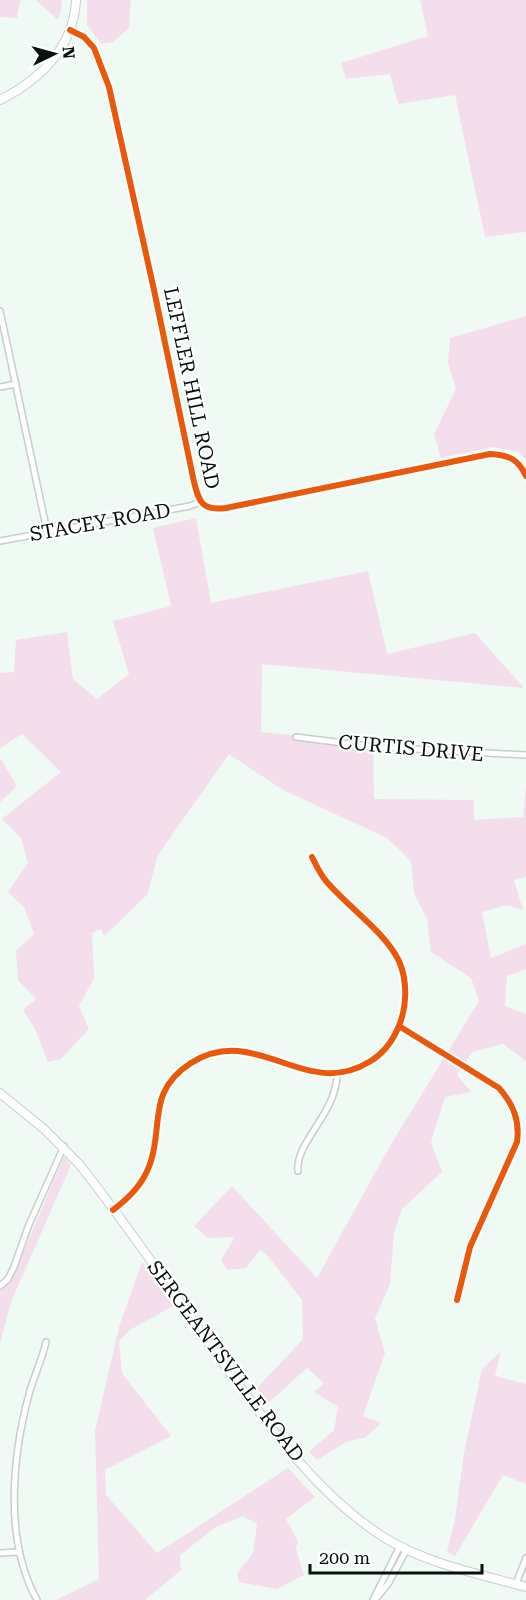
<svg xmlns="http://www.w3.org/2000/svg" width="526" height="1600" viewBox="0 0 526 1600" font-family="'Roboto Serif',serif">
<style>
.green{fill:#f4deec}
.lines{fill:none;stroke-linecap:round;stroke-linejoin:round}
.minor-casing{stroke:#c4d0c9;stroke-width:8}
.secondary-casing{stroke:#c4d0c9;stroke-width:10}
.minor{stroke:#fdfefd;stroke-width:5}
.secondary{stroke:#fdfefd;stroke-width:8}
.cycleway-casing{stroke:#fff;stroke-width:10}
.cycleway{stroke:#e8590c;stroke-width:6}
.labels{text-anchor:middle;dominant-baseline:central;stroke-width:4.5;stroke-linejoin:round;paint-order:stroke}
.street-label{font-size:20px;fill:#06120c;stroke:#fff}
</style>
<rect width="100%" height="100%" fill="#effaf4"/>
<path class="green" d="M0 0H20L17 18 0 17Z
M36 0H61L62 7 58 20Z
M87 0H131L129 28 113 42 101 44 87 25Z
M420 0H526V232L485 237 455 95 398 104 390 74 346 79 341 63 428 36Z
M526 316V460L519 452 493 447 441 458 434 434 456 389 448 363 450 338Z
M196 518 211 603 368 571 387 654 475 633 524 688 262 664 261 732 373 744 374 799 474 800V820L523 817 526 785V877L514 880 523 910 507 905 482 912 491 958 526 944V969L507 976 505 1006 526 1014V1061L503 1044 472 1052 457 1075 471 1092 445 1097 431 1142 442 1172 402 1209 394 1232 390 1284 375 1318 385 1353 363 1416 381 1423 365 1438 348 1441 317 1460 309 1452 334 1430 338 1407 314 1392 324 1383 307 1368 268 1403 257 1388 303 1339 302 1300 267 1255 260 1250 246 1268 227 1270 221 1260 235 1237 208 1238 194 1226 232 1186 317 1278 390 1146 479 1001 471 978 431 952 427 918 414 894 411 861 387 838 283 790 229 754 158 855 147 895 104 936 101 929 92 933 94 978 79 1006 89 1029 61 1059 48 1062 35 1029 23 1010 36 999 18 980 16 951 34 934 24 907 8 892 28 863 21 838 2 819 61 772 22 734 0 748V673L14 672 16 640 67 632 73 679 97 699 129 674 113 621 171 606 153 528Z
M0 758 17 786 0 802Z
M64 1157 71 1165 11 1302 0 1343V1290L11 1281Z
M142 1262 173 1306 130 1330 119 1341 122 1373 171 1436 105 1470 106 1495 157 1553 288 1468 315 1497 286 1519 298 1542 296 1549 304 1575 277 1589 239 1582 237 1574 253 1553 257 1524 243 1516 216 1527 180 1555 181 1570 145 1600H56L99 1579 95 1431 119 1327Z
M501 1351 495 1376 526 1384V1484L503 1475 455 1556 447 1552 455 1519 464 1453 482 1369Z"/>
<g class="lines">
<defs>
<path id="minor" d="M70 30 84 37 94 48 109 87 154 290 194 482C199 502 202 511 226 508L490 454C509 455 518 459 526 476
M0 311 47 531
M0 387 16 384
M0 541 190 506 200 502
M296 737 376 747 526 755
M399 1026 499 1088C513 1104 520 1120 517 1142L470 1247 457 1300
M298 1171C295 1142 337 1113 337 1074
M113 1210C130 1197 143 1184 150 1164 164 1125 146 1092 191 1063 256 1022 305 1101 369 1062 383 1054 392 1042 398 1028 407 1008 408 982 399 961 385 932 347 906 326 881 320 874 316 865 312 857
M0 1286 8 1279 14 1267 28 1227 64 1146
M0 1553 18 1552
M516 1584 526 1558
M37 1600C4 1540 12 1458 29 1394 34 1376 42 1360 46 1342
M373 1600 400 1546
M375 1600 388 1584 407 1549"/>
<path id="secondary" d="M0 100C40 80 74 47 76 0
M0 1093 44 1129 79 1164C130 1228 175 1296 223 1363 269 1426 318 1496 385 1538 428 1564 478 1574 526 1587"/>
</defs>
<use href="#minor" class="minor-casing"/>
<use href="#secondary" class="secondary-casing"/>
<use href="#minor" class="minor"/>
<use href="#secondary" class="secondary"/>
<defs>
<path id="cycleway" d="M70 30 84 37 94 48 109 87 154 290 194 482C199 502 202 511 226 508L490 454C509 455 518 459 526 476
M399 1026 499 1088C513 1104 520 1120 517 1142L470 1247 457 1300
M113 1210C130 1197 143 1184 150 1164 164 1125 146 1092 191 1063 256 1022 305 1101 369 1062 383 1054 392 1042 398 1028 407 1008 408 982 399 961 385 932 347 906 326 881 320 874 316 865 312 857"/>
</defs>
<use href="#cycleway" class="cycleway-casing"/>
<use href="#cycleway" class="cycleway"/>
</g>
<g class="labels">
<g class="street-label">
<text transform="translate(192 388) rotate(78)">LEFFLER HILL ROAD</text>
<text transform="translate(100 522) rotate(-10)">STACEY ROAD</text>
<text transform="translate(411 748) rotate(5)">CURTIS DRIVE</text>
<text transform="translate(226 1361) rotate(53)">SERGEANTSVILLE ROAD</text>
</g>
</g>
<g transform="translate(54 54) rotate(85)" stroke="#ffffff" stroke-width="4.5" paint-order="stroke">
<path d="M0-4.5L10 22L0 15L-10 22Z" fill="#06120c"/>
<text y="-9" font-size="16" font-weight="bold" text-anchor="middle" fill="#06120c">N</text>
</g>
<path d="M310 1564v9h172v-9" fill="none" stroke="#06120c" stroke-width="3"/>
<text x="319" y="1564" font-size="18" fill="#06120c" stroke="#ffffff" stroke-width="4.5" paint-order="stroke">200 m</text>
</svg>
